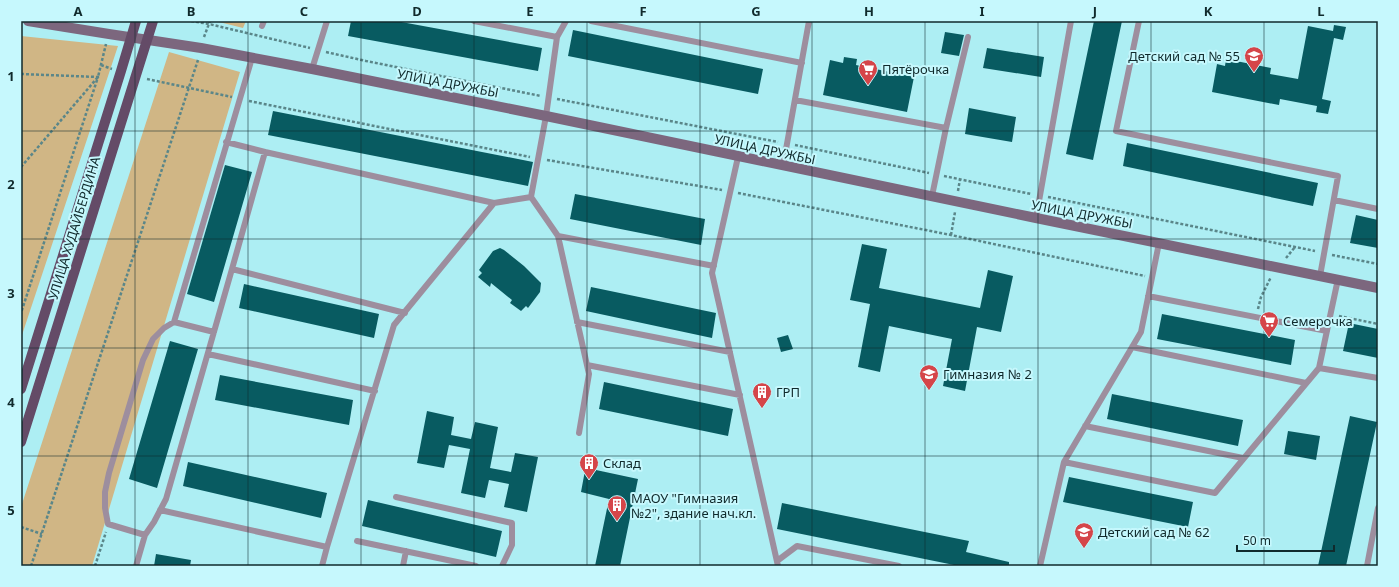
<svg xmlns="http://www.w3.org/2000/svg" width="1399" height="587" viewBox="0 0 1399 587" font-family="'Noto Sans',sans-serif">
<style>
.green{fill:#d0b685}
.building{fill:#085b61}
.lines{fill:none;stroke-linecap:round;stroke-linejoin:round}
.path{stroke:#5a8689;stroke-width:2.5;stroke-dasharray:3 2;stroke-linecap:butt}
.lane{stroke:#9d8e9e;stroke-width:6}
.secondary{stroke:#7c677e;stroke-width:10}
.primary{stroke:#644b67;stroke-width:10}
.grid{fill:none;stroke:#102a2c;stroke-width:1;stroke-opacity:0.55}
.labels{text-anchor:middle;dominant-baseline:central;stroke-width:4;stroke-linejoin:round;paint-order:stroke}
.poi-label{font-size:13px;fill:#102a2c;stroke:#c6f8fd;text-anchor:start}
.street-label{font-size:13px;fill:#102a2c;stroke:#c6f8fd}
.neatline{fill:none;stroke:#102a2c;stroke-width:1.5}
.grid-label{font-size:13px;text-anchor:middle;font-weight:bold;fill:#102a2c}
</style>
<rect width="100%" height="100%" fill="#adeef3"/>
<path class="green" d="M215 21H246L243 28Z
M21 36 118 46 21 338Z
M169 52 240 72 92 566H21V507Z"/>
<path class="building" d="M351 21H396L542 48 538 71 348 36Z
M1094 21H1122L1093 160 1066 154Z
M1334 25 1346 27 1343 40 1334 38 1322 99 1331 101 1328 114 1316 112 1317 106 1280 99 1279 105 1212 92 1217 64 1225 66 1226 59 1271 68 1270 74 1298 79 1308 26 1333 31Z
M573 30 763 69 758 94 568 56Z
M945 32 964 35 959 56 941 53Z
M987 48 1044 57 1041 77 983 68Z
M844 57 857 59 856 65 914 77 907 112 823 95 830 60 843 63Z
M969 108 1016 117 1012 142 965 134Z
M273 111 533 162 528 186 268 135Z
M1127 143 1318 183 1313 206 1123 166Z
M225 165 252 172 214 302 187 294Z
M575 194 705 219 701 245 570 219Z
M1356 215 1378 220V248L1350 243Z
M862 244 887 249 879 288 980 308 988 270 1013 276 1001 332 977 327 965 391 943 386 952 339 889 326 880 372 858 367 870 304 850 300Z
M500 248 504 250 524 266 541 283 540 292 528 308 526 306 521 311 510 303 512 300 491 283 490 287 478 277 482 273 479 270 493 251Z
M244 284 379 314 374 338 239 308Z
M591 287 716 313 712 338 586 311Z
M1162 314 1295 340 1291 365 1157 339Z
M1349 323 1378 329V358L1343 351Z
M788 335 793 349 781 352 777 338Z
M170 341 198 349 157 488 129 479Z
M220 375 353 400 349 425 215 400Z
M604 382 733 409 728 436 599 409Z
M1112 394 1243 420 1238 446 1107 419Z
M427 411 454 417 451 435 471 439 475 422 498 427 490 468 511 472 515 453 538 457 527 512 504 507 509 484 489 480 485 498 461 493 470 449 449 445 444 468 417 463Z
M1350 416 1377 422 1346 566H1318Z
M1288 431 1320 436 1316 460 1284 454Z
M188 462 327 493 321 518 183 486Z
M586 465 596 467V470L638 479 620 566H595L609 499 581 492Z
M1069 477 1193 502 1188 527 1063 502Z
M368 500 502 531 496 557 362 526Z
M782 503 969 541 966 552 1009 562V566H959L777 529Z
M156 554 191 560 190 566H154Z"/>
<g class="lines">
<path class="path" d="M191 21 209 24 310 48
M204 37 210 21
M326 52 366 61 541 96
M101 65 112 69
M21 74 98 77 21 313
M147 79 232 97
M557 99 778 142
M249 101 530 157
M795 145 929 173
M547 160 722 190
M21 167 98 77 106 44
M944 176 1031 194
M958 191 960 179
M738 193 951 235 1145 276
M1048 197 1315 251
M951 235 955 212
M1332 255 1378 264
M1286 258 1295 247
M1258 309 1261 297 1271 277
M1339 316 1378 324
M21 527 42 534
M31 566 198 60
M95 566 106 532"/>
<path class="lane" d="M591 21 802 63
M1139 21 1116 131 1338 176 1320 276
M262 26 264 21
M557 37 566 21
M312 69 327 21
M795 100 946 128
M226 142 265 152 232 269
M265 152 494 203
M738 157 712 273 778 566
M783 166 809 21
M932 196 946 128 968 37
M531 197 558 236 589 374 579 433
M1334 200 1378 209
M1036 218 1071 21
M558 236 714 266
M1338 279 1319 368 1378 378
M1148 296 1327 331
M174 322 214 332
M577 322 730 352
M1132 347 1306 383
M208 354 375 391
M587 365 740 395
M1085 426 1243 458
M1064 462 1215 493 1319 368
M396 497 512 523V545L502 566
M160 510 327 547 394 325 494 203 531 197 546 116 557 37 474 21
M145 535 108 524 105 508V492L109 473 143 360 153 339 164 328 174 322 252 58
M357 541 476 566
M777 561 797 546 899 566
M136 566 145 535 154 522 166 499 232 269 405 313
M322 566 327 547
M403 566 406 551
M1040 566 1064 462 1141 332 1159 243
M1367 566 1378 508"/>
<path class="secondary" d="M28 21 109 34 201 48 312 69 546 116 1036 218 1378 288"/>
<path class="primary" d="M21 389 121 71 136 21
M21 442 153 21"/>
</g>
<path class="grid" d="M135 21V566M248 21V566M361 21V566M474 21V566M587 21V566M700 21V566M812 21V566M925 21V566M1038 21V566M1151 21V566M1264 21V566M21 131H1378M21 239H1378M21 348H1378M21 456H1378"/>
<defs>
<symbol id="school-pin" viewBox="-11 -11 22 30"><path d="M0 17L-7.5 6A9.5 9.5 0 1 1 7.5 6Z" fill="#d54549" stroke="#c6f8fd"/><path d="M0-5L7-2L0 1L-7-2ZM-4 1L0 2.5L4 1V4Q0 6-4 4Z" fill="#fff"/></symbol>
<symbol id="supermarket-pin" viewBox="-11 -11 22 30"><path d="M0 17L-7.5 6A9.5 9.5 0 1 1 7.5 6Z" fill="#d54549" stroke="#c6f8fd"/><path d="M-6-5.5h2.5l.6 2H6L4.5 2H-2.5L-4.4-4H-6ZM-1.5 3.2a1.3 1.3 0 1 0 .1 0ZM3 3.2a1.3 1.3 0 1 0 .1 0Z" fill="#fff"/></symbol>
<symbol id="building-pin" viewBox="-11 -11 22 30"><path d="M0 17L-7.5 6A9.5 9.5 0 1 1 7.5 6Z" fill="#d54549" stroke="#c6f8fd"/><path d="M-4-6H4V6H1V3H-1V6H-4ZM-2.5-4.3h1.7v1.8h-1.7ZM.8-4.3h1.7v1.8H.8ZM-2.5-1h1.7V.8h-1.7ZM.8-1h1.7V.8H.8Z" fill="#fff"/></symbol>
</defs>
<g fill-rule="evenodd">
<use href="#school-pin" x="1243" y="45" width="22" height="30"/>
<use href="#supermarket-pin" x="857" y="58" width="22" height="30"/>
<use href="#supermarket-pin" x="1258" y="310" width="22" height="30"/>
<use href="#school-pin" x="918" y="363" width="22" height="30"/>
<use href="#building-pin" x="751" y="381" width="22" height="30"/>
<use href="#building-pin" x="578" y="452" width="22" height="30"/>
<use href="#building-pin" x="606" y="494" width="22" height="30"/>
<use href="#school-pin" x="1073" y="521" width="22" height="30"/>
</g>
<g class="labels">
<g class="poi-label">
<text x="1240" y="56" text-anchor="end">Детский сад № 55</text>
<text x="882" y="69">Пятёрочка</text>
<text x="1283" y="321">Семерочка</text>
<text x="943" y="374">Гимназия № 2</text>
<text x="776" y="392">ГРП</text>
<text x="603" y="463">Склад</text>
<text x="631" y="498">МАОУ "Гимназия<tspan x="631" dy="15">№2", здание нач.кл.</tspan></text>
<text x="1098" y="532">Детский сад № 62</text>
</g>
<g class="street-label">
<text transform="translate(448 83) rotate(11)">УЛИЦА ДРУЖБЫ</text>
<text transform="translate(765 149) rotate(12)">УЛИЦА ДРУЖБЫ</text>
<text transform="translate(1082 214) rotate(11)">УЛИЦА ДРУЖБЫ</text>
<text transform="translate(74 228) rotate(-73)">УЛИЦА ХУДАЙБЕРДИНА</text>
</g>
</g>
<rect width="1399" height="587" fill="none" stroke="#c6f8fd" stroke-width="44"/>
<path d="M1237 545v6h97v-6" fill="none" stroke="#102a2c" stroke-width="2"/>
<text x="1243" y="545" font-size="12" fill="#102a2c" stroke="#c6f8fd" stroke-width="3" paint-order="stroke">50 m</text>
<rect x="22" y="22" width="1355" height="543" class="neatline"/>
<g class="grid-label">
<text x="78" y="16">A</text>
<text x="191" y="16">B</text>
<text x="304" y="16">C</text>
<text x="417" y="16">D</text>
<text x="530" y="16">E</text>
<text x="643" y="16">F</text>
<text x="756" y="16">G</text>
<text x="869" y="16">H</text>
<text x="982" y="16">I</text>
<text x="1095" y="16">J</text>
<text x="1208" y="16">K</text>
<text x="1321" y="16">L</text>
<text x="11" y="81">1</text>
<text x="11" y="189">2</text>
<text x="11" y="298">3</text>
<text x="11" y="407">4</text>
<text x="11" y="515">5</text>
</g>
</svg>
